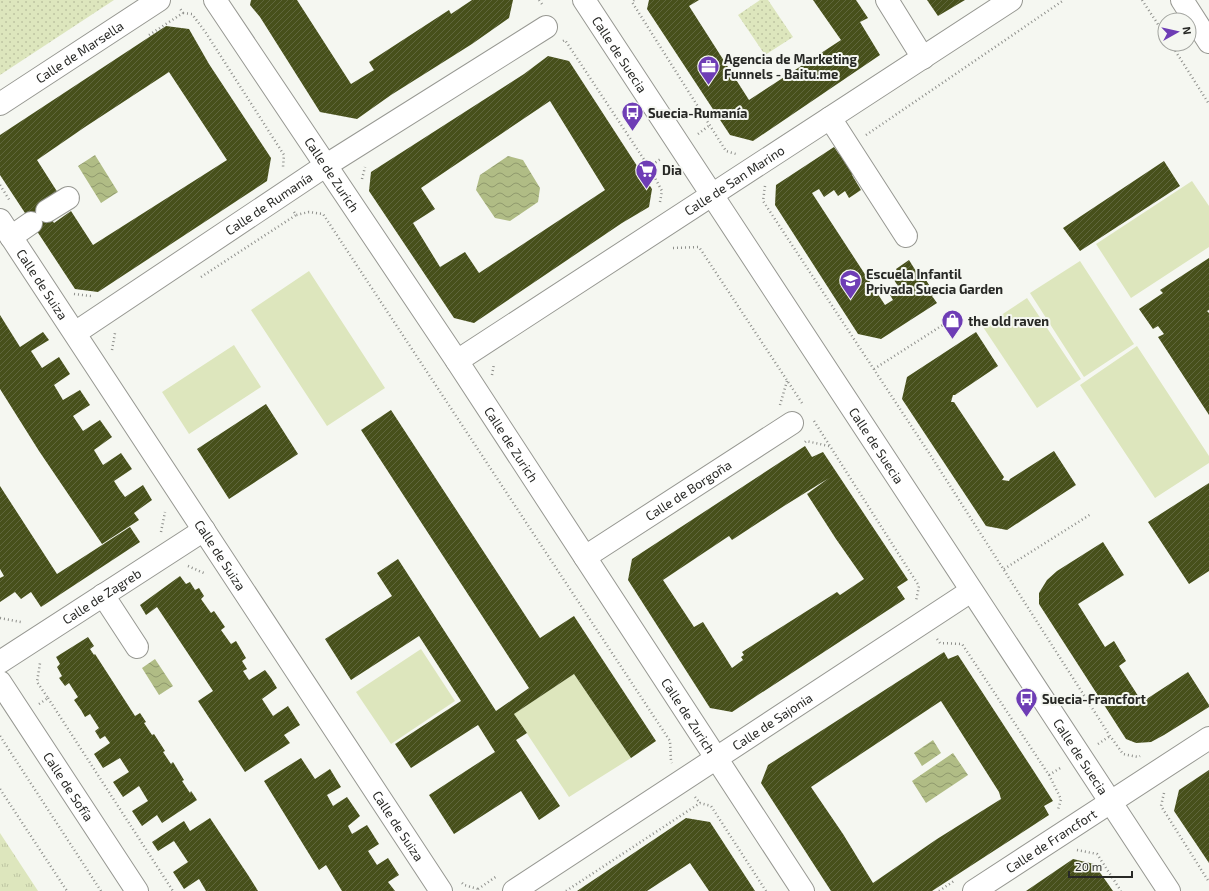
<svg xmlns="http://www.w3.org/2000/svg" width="1209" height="891" viewBox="0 0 1209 891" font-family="'Exo 2',sans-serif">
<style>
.grass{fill:url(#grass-tufts)}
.park{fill:url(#park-dots)}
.garden{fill:#dde6bd}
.water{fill:url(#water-waves)}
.building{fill:url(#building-hatch);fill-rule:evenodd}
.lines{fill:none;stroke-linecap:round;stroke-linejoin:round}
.minor-casing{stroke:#979892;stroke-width:24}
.path{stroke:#8e8f8b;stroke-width:2.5;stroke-dasharray:1 3;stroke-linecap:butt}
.minor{stroke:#fff;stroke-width:22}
.labels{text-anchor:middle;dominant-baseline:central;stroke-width:4;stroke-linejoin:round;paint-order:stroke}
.street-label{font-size:13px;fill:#282926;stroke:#f5f7f1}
.poi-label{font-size:13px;font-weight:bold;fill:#282926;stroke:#f5f7f1;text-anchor:start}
</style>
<defs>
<pattern id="grass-tufts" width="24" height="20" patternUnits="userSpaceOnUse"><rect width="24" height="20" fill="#dde6bd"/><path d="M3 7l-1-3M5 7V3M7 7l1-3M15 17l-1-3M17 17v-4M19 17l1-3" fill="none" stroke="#bec5a2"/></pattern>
<pattern id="park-dots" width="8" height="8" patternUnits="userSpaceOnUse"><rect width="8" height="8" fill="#dde6bd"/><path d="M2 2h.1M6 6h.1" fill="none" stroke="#bec5a2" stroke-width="1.8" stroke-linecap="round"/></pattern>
<pattern id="water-waves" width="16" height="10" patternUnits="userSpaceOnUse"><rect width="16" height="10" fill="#b0bc85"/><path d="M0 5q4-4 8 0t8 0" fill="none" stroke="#8f996d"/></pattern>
<pattern id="building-hatch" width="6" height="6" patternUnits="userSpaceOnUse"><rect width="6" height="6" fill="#47501b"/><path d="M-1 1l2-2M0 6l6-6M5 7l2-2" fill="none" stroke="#5f663c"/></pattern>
</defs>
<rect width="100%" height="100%" fill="#f5f7f1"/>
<path class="grass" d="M0 833 38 891H0Z"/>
<path class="park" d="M0 0H114L0 75Z
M760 0H768L793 37 765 55 738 15Z"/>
<path class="garden" d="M1192 181 1209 206V247L1131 298 1096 244Z
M1080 261 1134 344 1084 377 1030 293Z
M309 271 385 388 327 426 251 310Z
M1027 298 1081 379 1037 408 983 327Z
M234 345 261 387 189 434 162 392Z
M1137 346 1209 456V463L1155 498 1080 385Z
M421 649 455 701 391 744 356 692Z
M574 674 631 758 569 797 514 714Z"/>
<path class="water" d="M95 155 118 192 101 203 78 166Z
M508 156 523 160 540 188 538 202 510 221 495 218 476 190 480 175Z
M155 659 173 686 159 695 142 668Z
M933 740 941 753 922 766 914 753Z
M953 753 968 775 926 803 912 781Z"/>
<path class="building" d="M251 0H297L351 84 374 70 369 62 449 10 451 14 472 0H513L509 18 472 44 391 95 357 119 320 112 260 17 250 5Z
M649 0H699L689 6 749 100 841 40 813 0H856L868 18 860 22 880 55 753 141 730 135 647 9Z
M927 0H965L938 16Z
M166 26 189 29 209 64 271 158 267 181 98 292 75 289 0 175V135ZM169 72 227 160 93 245 71 211 54 223 42 204 58 193 37 160 85 127Z
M548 56 569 61 652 189 649 207 622 223 474 323 454 318 369 191 371 172 524 74ZM550 101 605 190 479 273 465 252 440 267 413 223 435 209 421 188Z
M834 147 839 154 842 152 855 172 852 175 861 190 849 198 845 191 838 196 834 190 824 197 819 189 812 193 885 305 893 300 890 295 900 289 894 280 900 276 896 269 909 260 919 276 922 274 935 294 932 296 937 303 881 339 858 334 775 205 776 185Z
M1164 161 1180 186 1080 251 1063 228Z
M1209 258V310L1207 311 1209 313V415L1158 337 1164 334 1158 326 1153 329 1139 309 1163 293 1160 290Z
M0 315 20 347 43 332 49 340 31 351 42 368 59 357 70 374 54 385 63 400 80 390 90 405 73 416 83 431 100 420 112 437 94 450 103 465 121 453 132 469 114 481 119 489 125 497 143 485 152 500 134 513 139 520 102 544 39 451 0 389Z
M976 332 998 366 955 395H953L951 402H954L1004 477 1002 480 1009 481 1010 479 1054 451 1076 485 1007 530 986 526 902 399 907 377Z
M266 404 298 454 229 499 197 449Z
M391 410 540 638 574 616 656 741 631 758 574 674 514 714 527 733 516 740 560 806 539 820 521 791 454 834 429 795 495 752 478 725 411 768 395 744 461 701 419 636 351 680 325 639 392 596 377 573 398 559 496 711 529 688 361 430Z
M805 446 812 457 823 452 908 580 897 587 905 599 732 712 710 708 628 580 632 559ZM829 478 807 494 836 539 864 579 840 595 837 592 742 652 744 655 741 657 743 660 732 668 703 622 694 627 663 580 729 536 732 540 784 506Z
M1209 483V571L1189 584 1148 522Z
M0 486 57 574 130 527 140 542 41 607 31 592 21 599 15 592 0 602V578L4 576 0 569Z
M1103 542 1124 575 1078 604 1105 647 1114 641 1126 661 1119 666 1142 702 1188 672 1209 705V707L1164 735 1151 742 1136 743 1126 739 1039 604V593L1047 580 1057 571Z
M180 576 186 584 190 582 195 590 199 588 204 596 201 599 211 613 214 611 225 627 221 630 231 644 236 641 246 658 242 661 247 669 243 671 249 680 265 670 271 678 277 688 262 699 273 716 288 706 300 725 284 735 290 743 245 772 198 701 213 691 157 607 146 615 140 605Z
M88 637 94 646 90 649 94 655 95 654 135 716 140 713 146 722 144 723 152 735 154 734 165 751 163 752 171 764 173 762 184 780 182 781 190 793 191 791 197 800 162 823 157 815 142 826 132 811 148 801 139 786 123 797 113 782 129 772 120 758 103 768 94 754 110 743 105 736 100 739 95 731 99 728 90 714 85 717 81 710 74 700 78 697 69 683 65 686 59 678 62 676 57 667 60 664 56 657Z
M944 652 948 659 958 655 1033 770 1053 801 1044 806 1049 815 932 891H831L761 783 768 765ZM941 701 999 792 1001 799 937 839 873 883 843 834 811 787Z
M301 758 315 779 330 769 341 787 327 795 333 806 347 797 360 816 348 826 352 834 367 825 379 844 368 851 377 865 388 858 399 875 388 882 395 891H342L326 865 319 870 264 781Z
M1209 770V863L1174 811 1179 790Z
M210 818 248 875 258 891H206L199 879 184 889 173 872 188 862 174 841 158 851 152 842 184 821 190 831Z
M686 818 710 822 755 891H709L690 863 647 891H577Z
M1073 859 1094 864 1113 891H1026Z"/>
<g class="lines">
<defs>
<g id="minor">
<path id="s1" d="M215 0 457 361 803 891"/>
<path id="s2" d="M584 0 1169 891"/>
<path d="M887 0 923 58"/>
<path d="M1182 0 1209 42"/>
<path id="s3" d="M0 104 159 0"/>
<path d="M830 118 906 236"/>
<path d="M47 211 68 198"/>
<path id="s4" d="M0 220 441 891"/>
<path d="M11 237 31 223"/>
<path id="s5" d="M75 333 325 166 546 27"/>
<path id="s6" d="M457 361 1011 0"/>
<path id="s7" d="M585 557 792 423"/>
<path d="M103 595 137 647"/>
<path id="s8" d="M0 662 204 530"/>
<path id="s9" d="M0 682 137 891"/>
<path id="s10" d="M514 891 971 591"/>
<path id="s11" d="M974 891 1209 738"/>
</g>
</defs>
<use href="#minor" class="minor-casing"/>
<path class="path" d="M539 0 542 4 540 5
M634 0 632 2 726 151 736 154
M1142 0 1165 35
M183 13 192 14 206 33 284 155 283 167
M149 35 183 13 179 7
M563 41 565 40 649 167 662 191 660 202
M1171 44 1209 104
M698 134 710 125
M866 135 1064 0
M649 167 662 158
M362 179 365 167
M0 185 10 201
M765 186 763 201 931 456 1110 736 1123 754 1138 757 1140 756
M294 212 296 215 309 212 323 214 670 741 671 761 672 763
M673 248 699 247 802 403
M201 277 296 215
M74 294 91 296
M112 350 115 333
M874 369 960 314
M492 375 494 364
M780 405 787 381
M814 421 919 586 916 601
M805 442 806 441 829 446
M161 532 165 512
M188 566 206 574
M1004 569 1091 514
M0 618 21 622
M937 639 940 643 962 644 1049 775 1061 799 1058 810
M48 698 173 891
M39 704 48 698 37 682 40 663
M0 736 101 891
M1098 744 1110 736
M1049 775 1062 767
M0 789 67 891
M1164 793 1161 806 1209 882
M695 797 700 803
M1077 850 1097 854 1121 891
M462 883 464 885 478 889 479 891
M478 889 497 876
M566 891 700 803 711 806 766 891
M939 891 954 881"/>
<use href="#minor" class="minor"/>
</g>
<defs>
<symbol id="office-pin" viewBox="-11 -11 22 30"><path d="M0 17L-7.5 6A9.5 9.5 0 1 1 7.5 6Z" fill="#6e3db5" stroke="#f5f7f1"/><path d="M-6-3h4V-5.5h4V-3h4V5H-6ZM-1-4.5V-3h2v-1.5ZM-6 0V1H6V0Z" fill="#fff"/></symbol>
<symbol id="bus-pin" viewBox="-11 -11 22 30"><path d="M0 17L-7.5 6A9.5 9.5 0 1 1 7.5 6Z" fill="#6e3db5" stroke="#f5f7f1"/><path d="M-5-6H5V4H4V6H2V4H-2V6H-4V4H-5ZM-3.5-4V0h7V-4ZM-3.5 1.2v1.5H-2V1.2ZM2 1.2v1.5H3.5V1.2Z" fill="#fff"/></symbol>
<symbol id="supermarket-pin" viewBox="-11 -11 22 30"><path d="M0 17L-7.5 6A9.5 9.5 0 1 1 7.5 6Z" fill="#6e3db5" stroke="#f5f7f1"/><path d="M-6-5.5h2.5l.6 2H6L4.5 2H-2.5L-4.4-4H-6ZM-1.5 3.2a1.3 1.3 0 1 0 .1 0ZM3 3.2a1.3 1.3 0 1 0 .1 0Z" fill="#fff"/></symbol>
<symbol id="school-pin" viewBox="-11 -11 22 30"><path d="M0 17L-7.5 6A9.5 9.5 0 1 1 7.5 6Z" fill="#6e3db5" stroke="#f5f7f1"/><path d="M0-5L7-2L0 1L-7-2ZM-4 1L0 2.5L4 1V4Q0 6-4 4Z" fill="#fff"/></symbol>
<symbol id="shop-pin" viewBox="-11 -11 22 30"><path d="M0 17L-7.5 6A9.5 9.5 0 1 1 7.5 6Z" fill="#6e3db5" stroke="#f5f7f1"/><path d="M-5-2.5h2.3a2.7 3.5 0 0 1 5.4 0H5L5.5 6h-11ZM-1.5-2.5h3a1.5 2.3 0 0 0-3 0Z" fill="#fff"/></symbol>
</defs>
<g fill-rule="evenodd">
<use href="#office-pin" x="696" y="54" width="25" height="34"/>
<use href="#bus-pin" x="620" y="100" width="25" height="34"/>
<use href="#supermarket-pin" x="634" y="158" width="25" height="34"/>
<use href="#school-pin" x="838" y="268" width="25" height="34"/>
<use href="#shop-pin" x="940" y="308" width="25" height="34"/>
<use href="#bus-pin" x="1014" y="686" width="25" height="34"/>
</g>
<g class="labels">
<g class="street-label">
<text stroke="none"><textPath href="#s3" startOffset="95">Calle de Marsella</textPath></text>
<text stroke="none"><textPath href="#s2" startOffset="65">Calle de Suecia</textPath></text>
<text stroke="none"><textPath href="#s1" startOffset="210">Calle de Zurich</textPath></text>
<text stroke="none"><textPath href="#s6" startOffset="331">Calle de San Marino</textPath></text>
<text stroke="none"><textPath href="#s5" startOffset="233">Calle de Rumanía</textPath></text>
<text stroke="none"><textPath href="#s4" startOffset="77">Calle de Suiza</textPath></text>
<text stroke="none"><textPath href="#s1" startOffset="534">Calle de Zurich</textPath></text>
<text stroke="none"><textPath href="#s2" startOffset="533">Calle de Suecia</textPath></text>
<text stroke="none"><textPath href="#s7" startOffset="123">Calle de Borgoña</textPath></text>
<text stroke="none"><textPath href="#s4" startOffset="401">Calle de Suiza</textPath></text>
<text stroke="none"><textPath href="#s8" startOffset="121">Calle de Zagreb</textPath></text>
<text stroke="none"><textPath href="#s1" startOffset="858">Calle de Zurich</textPath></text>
<text stroke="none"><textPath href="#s10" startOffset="309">Calle de Sajonia</textPath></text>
<text stroke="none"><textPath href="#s2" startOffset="905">Calle de Suecia</textPath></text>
<text stroke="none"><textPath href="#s9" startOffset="125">Calle de Sofía</textPath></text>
<text stroke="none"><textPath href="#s4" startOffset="725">Calle de Suiza</textPath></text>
<text stroke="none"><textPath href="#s11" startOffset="92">Calle de Francfort</textPath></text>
</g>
<g class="poi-label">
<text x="724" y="59">Agencia de Marketing<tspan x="724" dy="15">Funnels - Baitu.me</tspan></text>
<text x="648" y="113">Suecia-Rumanía</text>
<text x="662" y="170">Dia</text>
<text x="866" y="274">Escuela Infantil<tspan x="866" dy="15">Privada Suecia Garden</tspan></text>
<text x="968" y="321">the old raven</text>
<text x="1042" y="699">Suecia-Francfort</text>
</g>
</g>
<g transform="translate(1177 32) rotate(82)"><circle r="19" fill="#f5f7f1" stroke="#a3a5a0"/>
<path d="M0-3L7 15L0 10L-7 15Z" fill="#6e3db5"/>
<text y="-6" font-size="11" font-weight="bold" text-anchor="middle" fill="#282926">N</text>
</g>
<path d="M1069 871v6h63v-6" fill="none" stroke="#282926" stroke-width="2"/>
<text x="1075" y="871" font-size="12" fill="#282926" stroke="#f5f7f1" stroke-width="3" paint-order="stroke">20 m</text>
</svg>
